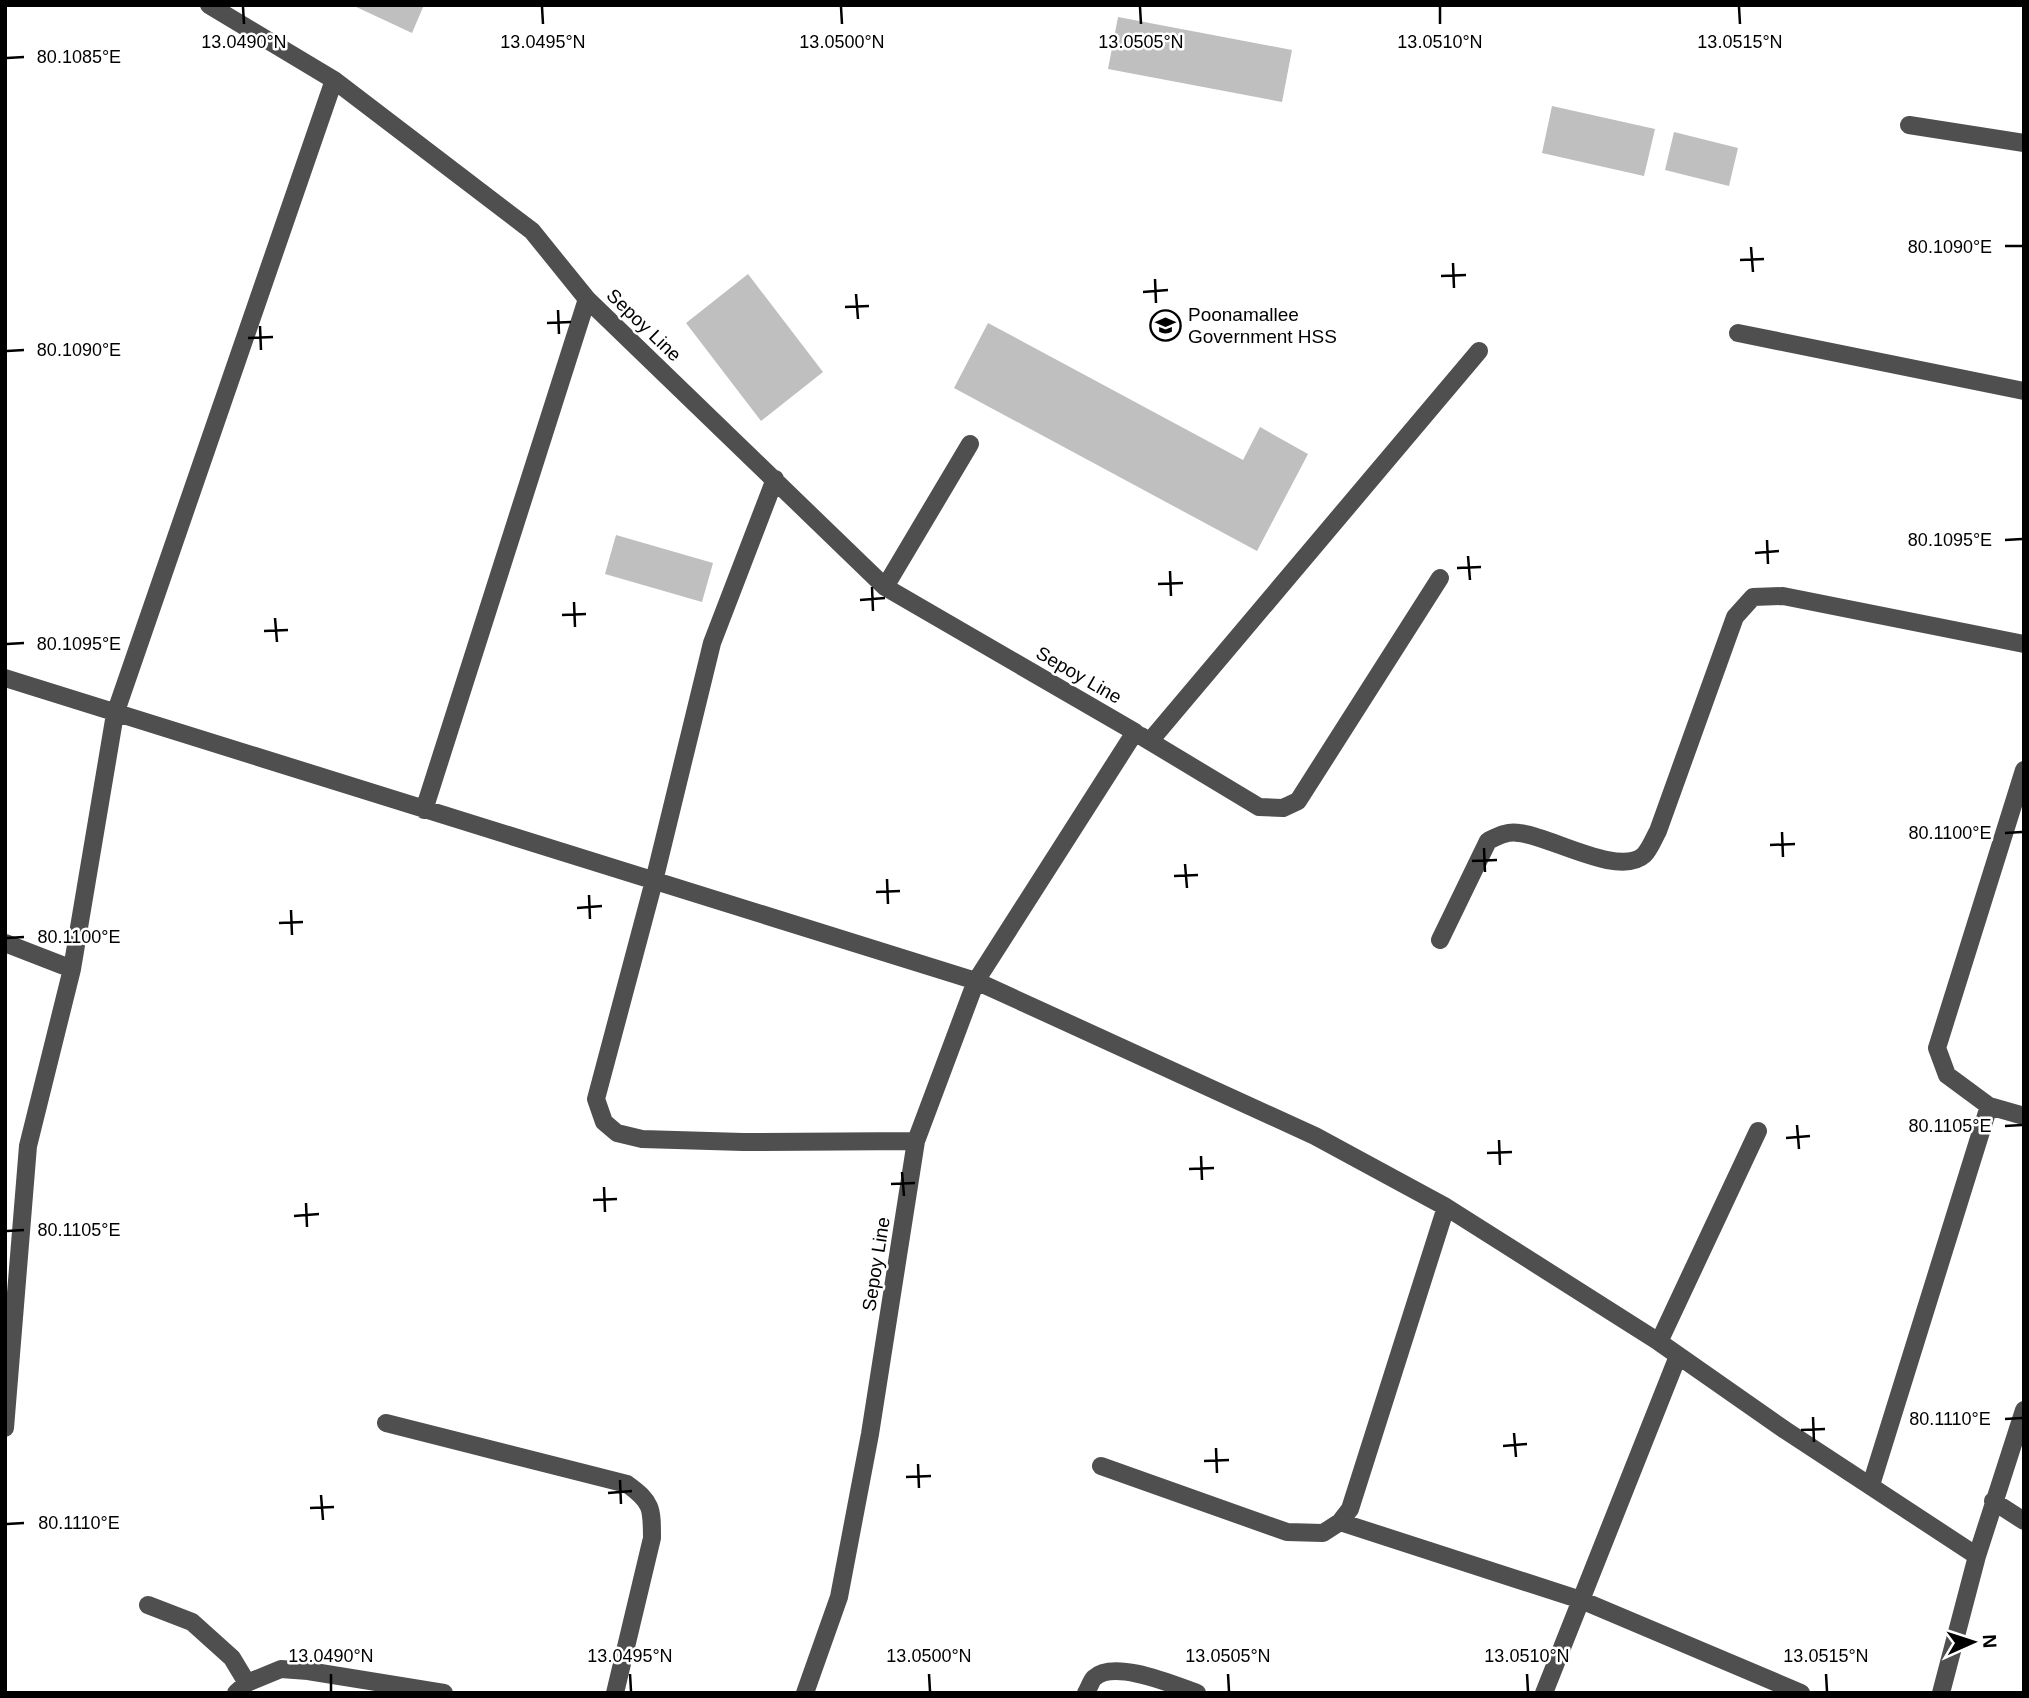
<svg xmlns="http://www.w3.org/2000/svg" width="2029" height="1698" viewBox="0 0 2029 1698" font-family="Helvetica,sans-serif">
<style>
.building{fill:#bfbfbf}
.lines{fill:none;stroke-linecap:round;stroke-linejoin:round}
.minor{stroke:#4f4f4f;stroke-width:18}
.ticks{fill:none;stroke:#000;stroke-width:2.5}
.labels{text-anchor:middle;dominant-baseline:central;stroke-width:5;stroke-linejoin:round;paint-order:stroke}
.poi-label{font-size:19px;fill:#000;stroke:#fff;text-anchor:start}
.street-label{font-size:19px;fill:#000;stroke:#fff}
.ticks-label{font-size:18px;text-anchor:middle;fill:#000;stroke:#fff;stroke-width:5;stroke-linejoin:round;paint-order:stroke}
</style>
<rect width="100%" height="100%" fill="#fff"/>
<path class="building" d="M352 5H424L412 33Z
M1118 17 1292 50 1282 102 1108 69Z
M1552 106 1655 129 1644 176 1542 153Z
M1674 132 1738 148 1729 186 1665 170Z
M748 274 823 372 761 421 686 323Z
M988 323 1243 460 1260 427 1308 454 1257 551 954 388Z
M616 535 713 563 702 602 605 574Z"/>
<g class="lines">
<path class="minor" d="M209 5 334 80 532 231 587 299 885 587 1135 732 976 981 916 1141 870 1434 839 1597 805 1693
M1909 125 2024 143
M1738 333 2024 391
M775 479 712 643 654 881 596 1099 604 1122 617 1133 642 1139 743 1142 916 1141
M885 587 970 444
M5 678 976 981 1315 1136 1446 1207 1659 1342 1785 1430 1977 1556 1941 1693
M1141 736 1259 807 1283 808 1298 801 1440 578
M1150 741 1479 351
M424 810 587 299
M1440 940 1488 841C1498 836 1507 831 1519 833 1548 835 1619 878 1644 855 1650 849 1654 838 1658 831L1735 617 1753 597 1783 596 2024 644
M5 943 72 969
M1989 1106 2024 1116
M1659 1342 1758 1131
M386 1423 627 1484C652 1502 652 1508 652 1538L615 1693
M5 1428 28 1146 72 969 115 714 334 80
M1101 1466 1287 1532 1323 1533 1340 1522 1350 1509 1446 1207
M1871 1485 1989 1106 1947 1075 1937 1048 2024 770
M1993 1501 2024 1521
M1340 1522 1581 1600 1801 1693
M1977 1556 2024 1410
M148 1605 192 1622 232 1658 247 1683
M236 1693 247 1683 281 1669 308 1671 444 1693
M1086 1693C1089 1688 1091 1681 1094 1678 1114 1659 1174 1685 1197 1693
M1544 1693 1678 1356"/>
</g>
<path class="ticks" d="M243 7 244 24M542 7 543 24M841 7 842 24M1140 7 1141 24M1440 7V24M1739 7 1740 24M7 58 24 57M2005 246H2022M1751 247 1753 272M1740 260 1764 259M1453 263 1454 288M1441 276 1466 275M1155 279 1156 303M1143 292 1168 290M856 294 858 319M845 307 869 306M558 310 559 334M547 323 571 322M260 326 261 350M248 338 273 337M7 351 24 350M1767 540 1768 564M2005 540 2022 539M1755 553 1779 551M1468 556 1470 580M1457 568 1481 567M1170 571 1171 596M1158 584 1183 583M872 587 873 611M860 600 885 598M574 602 575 627M562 615 586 614M275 618 277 642M264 631 288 630M7 644 24 643M1782 832 1783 857M2005 833 2022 832M1770 845 1795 844M1484 848 1485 872M1472 861 1497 860M1185 864 1187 888M1174 876 1198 875M887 879 888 904M876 892 900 891M589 895 590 919M577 908 602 906M291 910 292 935M279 923 303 922M7 938 24 937M1797 1125 1799 1149M2005 1126 2022 1125M1786 1138 1810 1136M1499 1140 1500 1165M1487 1153 1512 1152M1201 1156 1202 1180M1189 1169 1214 1168M902 1172 904 1196M891 1184 915 1183M604 1187 605 1212M593 1200 617 1199M306 1203 307 1227M294 1216 319 1214M7 1231 24 1230M1813 1417 1814 1442M2005 1419 2022 1418M1801 1430 1825 1429M1514 1433 1516 1457M1503 1446 1527 1444M1216 1448 1217 1473M1204 1461 1229 1460M918 1464 919 1488M906 1477 931 1476M620 1480 621 1504M608 1493 632 1491M321 1495 323 1520M310 1508 334 1507M7 1524 24 1523M331 1674V1691M630 1674 631 1691M929 1674 930 1691M1228 1674 1229 1691M1527 1674 1528 1691M1826 1674 1827 1691"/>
<defs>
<symbol id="school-ring" viewBox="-11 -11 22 22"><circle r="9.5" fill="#fff" stroke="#000" stroke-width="1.5"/><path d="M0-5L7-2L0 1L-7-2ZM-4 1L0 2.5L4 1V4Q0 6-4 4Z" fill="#000"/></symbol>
</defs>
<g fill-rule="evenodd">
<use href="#school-ring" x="1148" y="308" width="35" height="35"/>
</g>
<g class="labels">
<g class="poi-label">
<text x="1188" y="314">Poonamallee<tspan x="1188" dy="22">Government HSS</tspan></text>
</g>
<g class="street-label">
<text transform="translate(644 325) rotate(44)">Sepoy Line</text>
<text transform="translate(1079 675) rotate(30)">Sepoy Line</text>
<text transform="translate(876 1264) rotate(-81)">Sepoy Line</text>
</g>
</g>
<g class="ticks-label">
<text x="244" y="48">13.0490°N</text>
<text x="543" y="48">13.0495°N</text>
<text x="842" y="48">13.0500°N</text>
<text x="1141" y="48">13.0505°N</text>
<text x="1440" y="48">13.0510°N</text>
<text x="1740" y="48">13.0515°N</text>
<text x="79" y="63">80.1085°E</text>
<text x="1950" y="253">80.1090°E</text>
<text x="79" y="356">80.1090°E</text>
<text x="1950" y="546">80.1095°E</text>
<text x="79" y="650">80.1095°E</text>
<text x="1950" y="839">80.1100°E</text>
<text x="79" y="943">80.1100°E</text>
<text x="1950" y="1132">80.1105°E</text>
<text x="79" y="1236">80.1105°E</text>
<text x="1950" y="1425">80.1110°E</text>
<text x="79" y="1529">80.1110°E</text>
<text x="331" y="1662">13.0490°N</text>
<text x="630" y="1662">13.0495°N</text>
<text x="929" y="1662">13.0500°N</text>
<text x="1228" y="1662">13.0505°N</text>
<text x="1527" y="1662">13.0510°N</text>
<text x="1826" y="1662">13.0515°N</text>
</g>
<rect width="2029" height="1698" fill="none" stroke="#000000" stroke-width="14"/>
<g transform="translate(1973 1642) rotate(87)" stroke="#ffffff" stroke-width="5" paint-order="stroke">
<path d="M0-5L12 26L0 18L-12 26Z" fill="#000000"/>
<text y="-10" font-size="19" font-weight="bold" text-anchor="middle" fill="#000000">N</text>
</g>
</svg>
